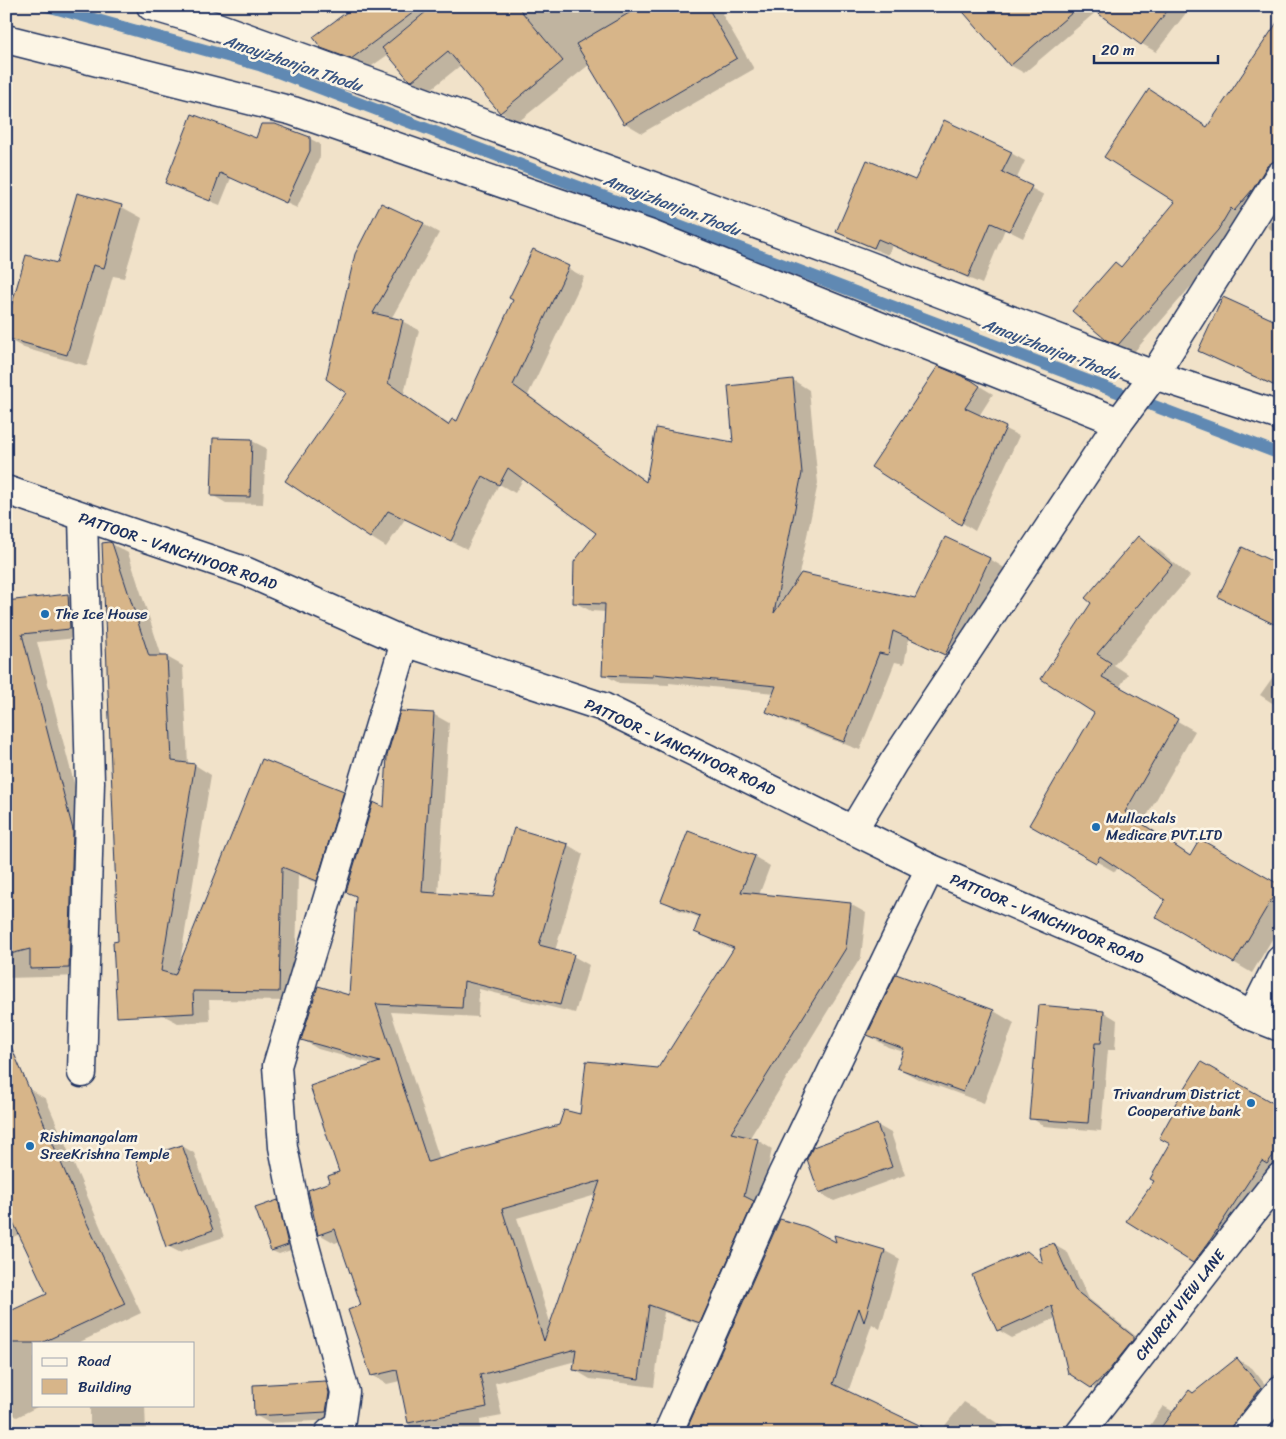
<svg xmlns="http://www.w3.org/2000/svg" width="1286" height="1439" viewBox="0 0 1286 1439" font-family="Sriracha,sans-serif">
<style>
.shadow{fill:#0003;fill-rule:evenodd}
.lines{fill:none;stroke-linecap:round;stroke-linejoin:round}
.stream{stroke:#6089b3;stroke-width:12}
.building{fill:#d7b589;stroke:#1b2f5e;fill-rule:evenodd}
.street-casing{stroke:#1b2f5e;stroke-width:31}
.secondary-casing{stroke:#1b2f5e;stroke-width:31}
.street{stroke:#fcf5e5;stroke-width:28}
.secondary{stroke:#fcf5e5;stroke-width:28}
.poi-dot{fill:#1f6fb2;stroke:#fcf5e5;stroke-width:2}
.labels{text-anchor:middle;dominant-baseline:central;stroke-width:5;stroke-linejoin:round;paint-order:stroke}
.street-label{font-size:15px;fill:#1b2f5e;stroke:#fcf5e5}
.poi-label{font-size:15px;fill:#1b2f5e;stroke:#fcf5e5;text-anchor:start}
.water-label{font-size:16px;font-style:italic;fill:#385482;stroke:#fcf5e5}
</style>
<rect width="100%" height="100%" fill="#f1e2c9"/>
<filter id="ink" filterUnits="userSpaceOnUse"><feTurbulence type="fractalNoise" baseFrequency=".02" numOctaves="2"/><feDisplacementMap in="SourceGraphic" scale="10" xChannelSelector="R" yChannelSelector="G"/><feConvolveMatrix kernelMatrix="1 2 1 2 8 2 1 2 1" color-interpolation-filters="sRGB"/></filter>
<g filter="url(#ink)">
<path class="shadow" d="M357 6H730L722 14 754 69 642 133 625 123 590 64 518 122 501 112 461 65 430 90 410 79 389 54 369 68 340 57 322 47Z
M960 6H1177L1186 13 1156 52 1142 44 1097 11 1024 73 1010 65Z
M1280 21 1274 156 1280 160V178L1233 238 1134 352 1123 348 1107 339 1115 263 1123 267 1177 202 1208 128 1265 42 1264 41Z
M944 122 1011 153 1025 161 1016 180 1044 195 1023 238 1005 229 982 284 892 246 888 255 851 239 837 231 916 182Z
M309 138 320 144V157L297 208 231 178 220 205 177 188 167 183Z
M78 194 122 207 142 218 124 278 113 276 87 366 24 348 6 338 57 265Z
M1280 207V235L1267 227Z
M423 224 439 233 391 319 402 321 419 330 404 394 450 425 457 423 515 300 534 250 584 277 528 395 647 482 735 444 793 380 809 390 818 483 799 574 916 600 946 538 990 559 1006 569 961 663 909 639 904 664 895 662 860 750 784 721 768 711 775 693 669 683V685L619 683 603 674 606 612 591 611 574 602 597 533 524 478 515 493 499 484 467 549 405 519 386 547 370 537 348 392 327 379Z
M1280 325V389L1217 360 1200 350Z
M971 381 993 394 979 416 1019 436 975 531 873 466Z
M252 441 266 448 263 504 226 503 212 495Z
M1138 537 1156 548 1190 576 1114 665 1128 674 1119 688 1195 731 1143 823 1192 857 1201 841 1280 887V926L1252 973 1156 917 1166 900 1118 867 1115 872 1031 824 1095 712 1042 678Z
M112 544 128 553 162 657H167L183 666 188 764 195 765 211 775 180 962H181L343 792 360 802 333 889 298 875 295 1001 209 1000 210 1021 178 1023 161 1014 119 942Z
M1280 566V627L1236 606 1219 597Z
M68 596 84 605 86 637 37 642 89 840 85 976 6 978V602Z
M1280 667V708L1260 695Z
M433 714 449 723 438 895 494 898 568 845 583 854 555 951 573 956 589 965 575 1013 479 989 478 1017 391 1012 440 1160 560 1126 581 1116 659 1070 735 950 711 940 696 931 701 918 678 910 663 901 689 833 755 857 770 866 759 895 850 904 866 913 861 957 749 1139 757 1140 772 1149 760 1205 716 1330 664 1312 654 1387 590 1379 575 1370 576 1361 495 1383 502 1416 480 1420 481 1433H411L400 1381 387 1384 372 1375 363 1306 340 1241 335 1243 319 1234 332 1183 341 1172 376 1065 318 1049 303 1040 350 996 357 897 347 892 385 809ZM596 1195 551 1325 517 1218Z
M897 976 994 1011 1014 1023 984 1103 918 1079 898 1068 904 1052 888 1047 868 1035Z
M1104 1012 1117 1020 1115 1050H1108L1101 1131 1044 1126 1031 1118Z
M29 1089 46 1099 103 1233 141 1313 78 1343H34V1405H41L17 1417 8 1411 6 1412V1314L49 1295 20 1234 6 1240V1099Z
M1280 1108V1174L1212 1273 1193 1262 1155 1181 1172 1144 1176 1110Z
M877 1125 891 1133 905 1175 834 1201 820 1193 808 1159Z
M182 1146 194 1153 224 1237 179 1252 167 1246Z
M278 1202 284 1205 294 1249 279 1254 272 1251Z
M836 1237 885 1251 900 1259 880 1329 872 1324 848 1392 687 1433 838 1244Z
M1054 1245 1068 1253 1089 1299 1148 1346 1100 1391 1069 1373 1056 1318 1012 1338 998 1330 1026 1252 1044 1263Z
M1237 1359 1252 1368 1276 1398 1248 1433H1145L1163 1406 1174 1412Z
M326 1382 339 1390 340 1420 269 1423 255 1415Z
M964 1402 979 1411 1012 1433H939Z
M90 1405H145L146 1433H90Z"/>
<g class="lines">
<path class="stream" d="M47 6 259 65 1280 454"/>
</g>
<path class="building" d="M355 6H422L351 59 321 48 313 37Z
M433 6H517L563 61 500 113 448 51 412 81 409 80 382 48Z
M641 6H707L737 58 624 124 576 44Z
M958 6H1080L1010 66Z
M1088 6H1171L1141 45Z
M1280 18V157L1267 166 1253 189 1234 211 1231 208 1218 230 1118 345 1106 340 1072 311 1115 262 1121 267 1175 202 1104 157 1149 89 1207 127Z
M192 114 256 138 261 124H275L310 137V151L286 203 220 173 210 201 165 183Z
M944 120 1012 152 1002 172 1032 186 1009 231 991 223 968 277 878 239 874 248 836 232 867 160 915 180Z
M77 193 122 205 104 268 93 265 67 355 6 338V324L26 255 57 263Z
M381 203 424 223 373 313 403 320 388 383 448 425 452 419 457 421 513 300 509 298 533 249 569 266 513 385 646 482 656 428 733 442 728 386 793 379 802 473 774 613 801 573 915 598 945 537 990 558 945 655 893 631 888 655 879 653 844 742 766 712 776 686 653 674V677L602 675 605 604 573 603 574 562 596 533 508 468 499 485 483 476 451 541 388 511 370 538 285 481 346 393 326 379 355 254Z
M1223 297 1280 323V388L1198 351Z
M938 366 971 380 980 386 965 408 1006 427 961 525 871 467Z
M213 438 252 439 250 497 211 496Z
M1138 536 1172 565 1097 654 1111 663 1102 677 1178 719 1125 812 1190 856 1200 839 1280 885 1234 963 1155 917 1165 900 1100 856 1096 863 1029 825 1094 713 1041 679 1091 603 1085 598Z
M109 542 112 543 149 656H167L172 761 195 764 161 971 175 975 262 759 344 791 317 881 282 867 279 992 193 991 194 1013 117 1017 113 942 118 941 102 543Z
M1242 547 1280 565V627L1218 597Z
M68 594 70 629 22 634 73 830 69 968 30 969V949L6 955V601Z
M400 711 434 713 422 892 493 897 514 828 568 844 539 945 574 954 560 1005 464 981 462 1008 376 1004 428 1162 559 1125 564 1110 580 1114 586 1061 658 1068 734 948 694 932 700 916 661 901 688 831 755 856 741 892 851 903 846 948 731 1133 758 1139 744 1196 754 1201 700 1323 649 1305 639 1379 573 1370 576 1349 480 1375 487 1407 408 1423 397 1370 371 1376 348 1310 361 1305 335 1229 318 1235 308 1190 330 1182 328 1176 339 1172 310 1086 380 1062 301 1040 318 986 349 995 356 896 346 892 373 802 384 807 387 756ZM600 1181 544 1341 502 1209Z
M896 974 994 1010 963 1092 897 1068 904 1049 867 1035Z
M1039 1005 1104 1011 1101 1043H1095L1088 1123 1029 1119Z
M6 1035 87 1223 125 1304 41 1343H6V1313L47 1294 6 1207Z
M1201 1062 1280 1107V1146L1267 1164 1262 1161 1209 1242 1193 1263 1126 1221 1154 1181 1150 1179 1170 1144 1159 1138 1174 1111 1172 1109Z
M877 1124 892 1167 819 1193 807 1159 813 1147Z
M182 1145 213 1230 166 1247 136 1160Z
M278 1200 288 1245 271 1251 255 1208Z
M780 1219 807 1227 836 1242 834 1235 885 1250 864 1322 859 1308 833 1384 936 1433H685Z
M1054 1243 1075 1290 1133 1336V1340L1106 1374 1091 1388 1068 1373 1052 1306 997 1331 972 1275 1027 1251 1043 1264 1039 1248Z
M1237 1358 1261 1388 1234 1423 1230 1433H1157L1189 1390 1193 1393Z
M326 1381 329 1393 326 1412 254 1416 253 1385Z"/>
<g class="lines">
<defs>
<path id="street" d="M151 6 195 19 389 89 862 263 1154 375 1280 416
M6 39 293 111 649 234 1119 422
M853 830 893 763 1119 422 1154 375 1280 175
M1252 1016 1280 960
M82 1073 90 782 83 517
M329 1433 340 1426 345 1392 298 1221 283 1147 277 1066 405 642
M668 1433 783 1173 930 868
M1080 1433 1280 1177
M1246 1433 1280 1390"/>
<path id="secondary" d="M6 490 247 572 405 642 603 707 930 868 1160 967 1252 1016 1280 1027"/>
</defs>
<use href="#street" class="street-casing"/>
<use href="#secondary" class="secondary-casing"/>
<use href="#street" class="street"/>
<use href="#secondary" class="secondary"/>
</g>
</g>
<g class="poi-dot">
<circle cx="45" cy="614" r="5"/>
<circle cx="1096" cy="827" r="5"/>
<circle cx="1251" cy="1103" r="5"/>
<circle cx="30" cy="1146" r="5"/>
</g>
<g class="labels">
<g class="street-label">
<text transform="translate(178 551) rotate(19)">PATTOOR - VANCHIYOOR ROAD</text>
<text transform="translate(680 747) rotate(25)">PATTOOR - VANCHIYOOR ROAD</text>
<text transform="translate(1047 919) rotate(23)">PATTOOR - VANCHIYOOR ROAD</text>
<text transform="translate(1180 1305) rotate(-52)">CHURCH VIEW LANE</text>
</g>
<g class="poi-label">
<text x="55" y="614">The Ice House</text>
<text x="1106" y="818">Mullackals<tspan x="1106" dy="17">Medicare PVT.LTD</tspan></text>
<text x="1241" y="1094" text-anchor="end">Trivandrum District<tspan x="1241" dy="17">Cooperative bank</tspan></text>
<text x="40" y="1137">Rishimangalam<tspan x="40" dy="17">SreeKrishna Temple</tspan></text>
</g>
<g class="water-label">
<text transform="translate(293 63) rotate(19)">Amayizhanjan Thodu</text>
<text transform="translate(672 205) rotate(21)">Amayizhanjan Thodu</text>
<text transform="translate(1051 349) rotate(21)">Amayizhanjan Thodu</text>
</g>
</g>
<rect width="1286" height="1439" fill="none" stroke="#fcf5e5" stroke-width="25"/>
<rect x="12" y="12" width="1261" height="1414" fill="none" stroke="#1b2f5e" stroke-width="2" filter="url(#ink)"/>
<rect x="32" y="1342" width="162" height="65" fill="#fcf5e5" stroke="#a2a6af"/>
<rect x="42" y="1358" width="25" height="8" fill="#fcf5e5" stroke="#a2a6af"/>
<text x="78" y="1366" font-size="15" fill="#1b2f5e">Road</text>
<rect x="42" y="1379" width="25" height="15" fill="#d7b589" stroke="#a2a6af"/>
<text x="78" y="1392" font-size="15" fill="#1b2f5e">Building</text>
<path d="M1094 55v8h124v-8" fill="none" stroke="#1b2f5e" stroke-width="2.5"/>
<text x="1101" y="55" font-size="15" fill="#1b2f5e" stroke="#fcf5e5" stroke-width="4" paint-order="stroke">20 m</text>
</svg>
